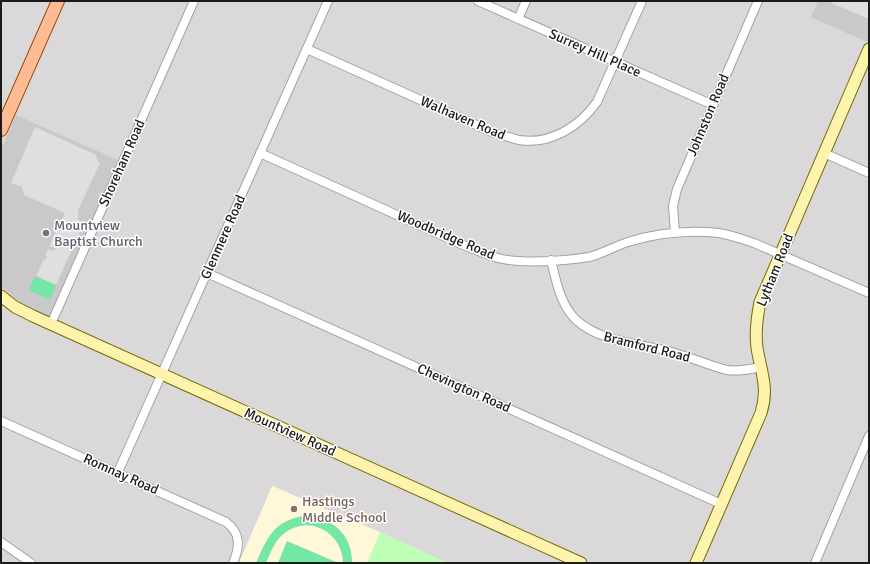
<svg xmlns="http://www.w3.org/2000/svg" width="870" height="564" viewBox="0 0 870 564" font-family="Signika,sans-serif">
<style>
.residential{fill:#dad8d8}
.education{fill:#fff8d8}
.religious{fill:#c9c9c9}
.park{fill:#beffb6}
.pitch{fill:#74e6a5}
.parking{fill:#dfdfdf}
.lines{fill:none;stroke-linecap:round;stroke-linejoin:round}
.street-casing{stroke:#a2a2a2;stroke-width:10}
.secondary-casing{stroke:#756b00;stroke-width:13}
.primary-casing{stroke:#934600;stroke-width:14}
.street{stroke:#fff;stroke-width:8}
.secondary{stroke:#fff4ad;stroke-width:11}
.primary{stroke:#ffbc94;stroke-width:12}
.worship-dot{fill:#6b7280;stroke:#fff;stroke-width:1.5}
.education-dot{fill:#8d6e63;stroke:#fff;stroke-width:1.5}
.labels{text-anchor:middle;dominant-baseline:central;stroke-width:3;stroke-linejoin:round;paint-order:stroke}
.street-label{font-size:14px;fill:#1b1b1b;stroke:#fff}
.worship-label{font-size:14px;fill:#5b616d;stroke:#fff;text-anchor:start}
.education-label{font-size:14px;fill:#785e54;stroke:#fff;text-anchor:start}
</style>
<rect width="100%" height="100%" fill="#eee7e0"/>
<path class="residential" d="M1 1H818L812 17 869 43V563H448L273 486 239 563H1V286L22 304 16 115 1 149Z"/>
<path class="education" d="M272 486 380 532 367 563H239Z"/>
<path class="religious" d="M818 1H869V43L811 17Z
M16 115 120 161 50 318 22 304 1 286V149Z"/>
<path class="park" d="M380 532 448 563H367Z"/>
<path class="pitch" d="M35 276 56 285 50 300 29 290Z
M303 516C330 516 353 534 352 563H343C343 534 311 514 286 532 275 539 271 552 266 563H256C267 538 274 521 303 516Z
M287 541 336 562 335 563H278Z"/>
<path class="parking" d="M827 1H869V19Z
M35 127 96 155 98 162 100 163 78 210V219L83 225 56 285 36 276 44 259 46 260 47 256 45 255 48 249 54 251 56 248 49 246 65 213 24 195 22 187 11 183Z"/>
<g class="lines">
<defs>
<path id="street" d="M478 1 713 105
M518 19 526 1
M307 49 494 133C502 135 511 138 519 140 550 145 579 127 597 102L642 1
M260 153 461 244C473 249 485 254 498 258 520 264 565 261 589 257 602 254 615 246 628 242 657 233 689 230 719 233 731 235 742 239 754 243L869 293
M824 153 869 173
M675 233 673 206 677 189 758 1
M551 260C556 281 560 303 575 319 602 344 642 343 675 353 693 358 710 366 727 370 739 372 750 369 761 367
M207 273 721 504
M51 324 194 1
M1 421 226 522C241 533 240 547 233 563
M118 472 328 1
M1 542 31 563
M815 563 869 436"/>
<path id="secondary" d="M1 296 15 307 33 316 581 563
M696 563 761 413C769 388 761 372 757 348 755 333 757 317 760 302L869 49"/>
<path id="primary" d="M1 130 58 1"/>
</defs>
<use href="#street" class="street-casing"/>
<use href="#secondary" class="secondary-casing"/>
<use href="#primary" class="primary-casing"/>
<use href="#street" class="street"/>
<use href="#secondary" class="secondary"/>
<use href="#primary" class="primary"/>
</g>
<circle class="worship-dot" cx="46" cy="233" r="4"/>
<circle class="education-dot" cx="294" cy="509" r="4"/>
<g class="labels">
<g class="street-label">
<text transform="translate(595 53) rotate(24)">Surrey Hill Place</text>
<text transform="translate(708 115) rotate(-67)">Johnston Road</text>
<text transform="translate(463 118) rotate(23)">Walhaven Road</text>
<text transform="translate(122 163) rotate(-66)">Shoreham Road</text>
<text transform="translate(446 235) rotate(23)">Woodbridge Road</text>
<text transform="translate(223 237) rotate(-66)">Glenmere Road</text>
<text transform="translate(775 270) rotate(-68)">Lytham Road</text>
<text transform="translate(647 347) rotate(14)">Bramford Road</text>
<text transform="translate(464 388) rotate(24)">Chevington Road</text>
<text transform="translate(290 432) rotate(24)">Mountview Road</text>
<text transform="translate(121 474) rotate(24)">Romnay Road</text>
</g>
<g class="worship-label">
<text x="54" y="225">Mountview<tspan x="54" dy="16">Baptist Church</tspan></text>
</g>
<g class="education-label">
<text x="302" y="501">Hastings<tspan x="302" dy="16">Middle School</tspan></text>
</g>
</g>
<rect width="870" height="564" fill="none" stroke="#1b1b1b" stroke-width="4"/>
</svg>
